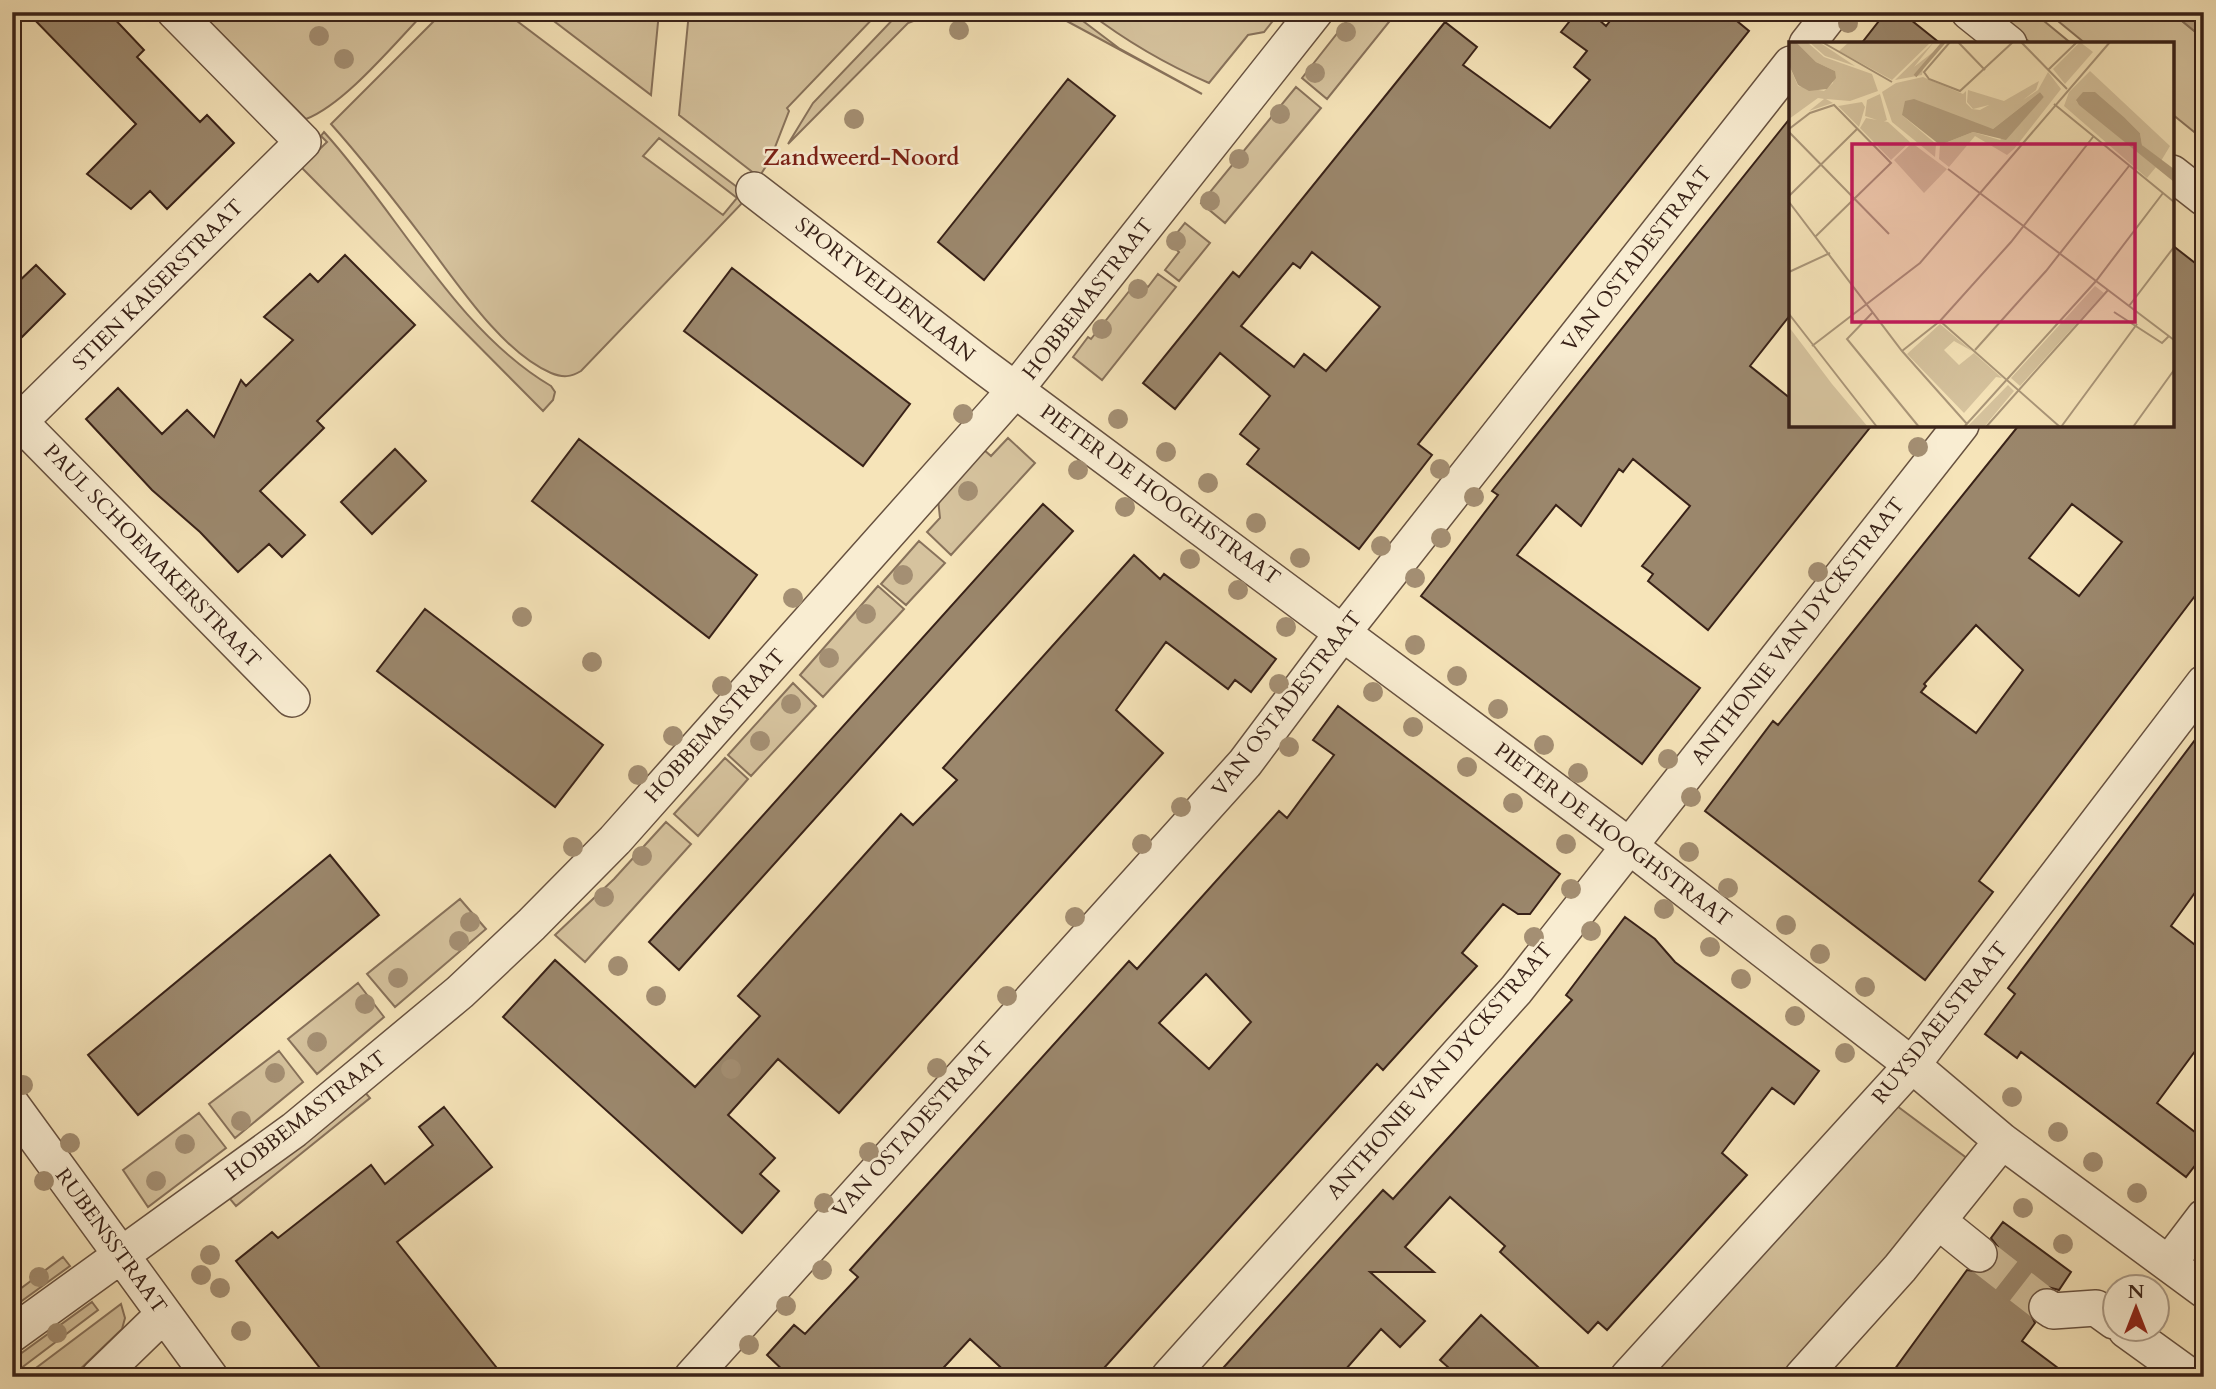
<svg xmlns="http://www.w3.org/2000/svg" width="2216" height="1389" viewBox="0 0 2216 1389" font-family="Cardo,serif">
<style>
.green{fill:#d6c39e;stroke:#88725b;stroke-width:2;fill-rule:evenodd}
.water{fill:#b6a282;stroke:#846f58;stroke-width:2}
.building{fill:#9b876c;stroke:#392218;stroke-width:2;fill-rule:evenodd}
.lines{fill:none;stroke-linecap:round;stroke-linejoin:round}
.street-tunnel{stroke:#d0bd99;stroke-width:35;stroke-dasharray:35 18;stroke-linecap:butt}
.street-casing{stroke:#685240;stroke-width:38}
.street{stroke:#f9edd2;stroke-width:35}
.tree{fill:#a48f73}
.labels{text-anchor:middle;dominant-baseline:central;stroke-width:5;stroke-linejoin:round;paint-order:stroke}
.street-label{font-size:21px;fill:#392218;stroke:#f9edd2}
.neighbourhood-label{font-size:23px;font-weight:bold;fill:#7a1f14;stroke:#f9edd2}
.inset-river{fill:none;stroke:#b6a282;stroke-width:3.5}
.inset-road{fill:none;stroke:#aa9679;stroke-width:2}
.view{fill:#c2185b;fill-opacity:0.15;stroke:#c2185b;stroke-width:3.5}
.inset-edge{fill:none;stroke:#392218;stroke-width:3.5}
</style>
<rect width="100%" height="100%" fill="#f6e4b9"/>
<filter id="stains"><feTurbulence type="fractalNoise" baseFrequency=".00286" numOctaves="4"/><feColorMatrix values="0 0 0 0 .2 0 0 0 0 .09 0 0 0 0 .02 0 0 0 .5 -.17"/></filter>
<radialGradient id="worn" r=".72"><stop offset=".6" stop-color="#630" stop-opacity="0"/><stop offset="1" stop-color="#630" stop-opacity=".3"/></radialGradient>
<path class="green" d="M200 12H425C394 44 345 104 306 119Z
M443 12H505L745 193 746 199 581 371C571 377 563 378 551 373 502 352 457 283 426 242 395 201 365 162 331 124ZM659 138 737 198 723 215 643 156Z
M542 12H659L651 95Z
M689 12H879L787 108 789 111 770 160 761 174H755L679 115Z
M900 12H937L908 23 788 144 813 103Z
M1050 12H1071L1120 49 1202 94Z
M1088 12H1280L1264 32 1248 35 1209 83C1165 64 1126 41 1088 12Z
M1354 12H1397L1327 99 1302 78Z
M1993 12H2033L2072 44H2032Z
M2047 12H2171L2204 39V140L2172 114V44H2086Z
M1296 87 1321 108 1225 223 1201 203Z
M324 132C398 213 456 330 551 386L555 392 553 400 543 411 301 167 327 142 321 136Z
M1185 223 1210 243 1179 281 1165 270 1179 252 1169 243Z
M1158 274 1176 287 1102 380 1073 357 1088 337 1091 339 1138 280 1148 287Z
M1008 438 1035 463 951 555 927 532 940 518 938 499 983 449 991 456Z
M919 541 945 563 906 605 881 584Z
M878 586 904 609 823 697 800 675Z
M793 683 816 706 751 776 728 755Z
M725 758 748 779 698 836 674 814Z
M666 822 691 844 585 962 555 935 614 879Z
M460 899 486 929 395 1007 367 974Z
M358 983 384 1017 317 1074 288 1039Z
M279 1051 303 1082 235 1138 209 1104Z
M363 1090 370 1098 236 1206 230 1199Z
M1897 1106 1968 1159 1922 1224 1783 1377H1639Z
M199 1113 226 1148 148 1207 123 1170Z
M63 1257 70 1266 12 1308V1295Z
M92 1302 98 1310 12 1375V1360Z
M121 1304 125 1318 122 1329 72 1377H24Z"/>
<path class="water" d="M2171 12H2204V39Z"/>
<path class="building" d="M27 12H108L144 50 137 57 200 122 207 115 234 143 167 209 150 191 131 209 87 174 136 124Z
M1577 12H1590L1606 26 1617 12H1726L1749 31 1418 444 1432 455 1359 549 1247 464 1259 449 1240 434 1270 396 1220 353 1175 409 1143 383 1233 272 1239 277 1445 22 1477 47 1463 65 1550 128 1590 80 1574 67 1587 51 1561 32ZM1312 252 1380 307 1326 371 1304 354 1294 367 1241 326 1293 263 1300 268Z
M1886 12H1901L1941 44H1861Z
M1068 79 1115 116 984 280 938 242Z
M1791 117V314L1750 366 1791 399V425H1872L1708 630 1648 581 1653 574 1642 566 1690 506 1633 459 1623 472 1619 469 1581 526 1556 505 1517 555 1700 688 1642 764 1421 596 1498 495 1492 491Z
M2172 245 2204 270V584L1979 881 1993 892 1925 980 1705 811 1773 721 1778 725 2019 425H2172ZM2072 504 2122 542 2079 596 2029 558ZM1976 625 2023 670 1976 733 1921 692 1926 686 1924 684Z
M345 255 415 325 317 421 324 428 260 491 305 535 282 557 269 544 238 572 200 532 152 490 86 419 118 388 162 434 187 410 214 437 241 380 246 386 293 340 264 317 310 274 318 282Z
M36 265 65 294 12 347V288Z
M732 268 910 404 863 466 684 331Z
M579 439 757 575 709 638 532 501Z
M395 449 426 481 372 534 341 502Z
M1043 504 1073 531 679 970 649 942Z
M1134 555 1160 579 1164 574 1276 659 1251 692 1235 680 1228 689 1166 642 1116 710 1163 753 839 1113 778 1059 728 1115 775 1158 760 1174 779 1191 742 1233 503 1017 555 960 695 1087 760 1016 738 996 901 814 913 825 957 780 943 768Z
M425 609 603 745 555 807 377 671Z
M1338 706 1560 874 1530 914H1518L1503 904 1462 953 1477 966 1383 1070 1377 1064 1096 1377H1011L970 1339 935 1377H790L767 1355 794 1325 805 1334 858 1277 850 1270 1129 961 1137 969 1279 811 1287 818 1334 755 1313 740ZM1206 974 1251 1022 1209 1069 1159 1023Z
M2204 728V880L2171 926 2204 952V1039L2157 1103 2204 1139V1154L2186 1177 2021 1052 2017 1058 1985 1034 2015 994 2008 988Z
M330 855 379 915 138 1115 88 1055Z
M1625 917 1655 939 1675 962 1819 1071 1794 1104 1772 1088 1722 1153 1747 1175 1607 1330 1598 1322 1588 1333 1500 1252 1505 1246 1450 1197 1405 1247 1434 1272H1370L1425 1321 1400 1347 1381 1329 1339 1377H1215L1383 1190 1393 1199 1523 1055 1572 1000 1566 995Z
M444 1107 492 1167 397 1242 504 1377H327L236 1261 272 1232 278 1238 371 1165 385 1184 433 1145 419 1127Z
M2003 1222 2071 1272 2059 1290 2048 1287 2031 1295 2027 1306 2035 1323 2022 1341 2070 1377H1889L1967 1270 1986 1273 1995 1266 1998 1247 1991 1238Z
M1481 1315 1549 1377H1459L1440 1360Z"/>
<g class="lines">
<path class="street-tunnel" d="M1979 1254 2047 1307"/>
<defs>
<path id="street" d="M1969 12 2009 44
M1807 44 1832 12
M2172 173 2204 198
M754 190 979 363 1628 845 1912 1065 2002 1141 2204 1290
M12 414 292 699
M12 429 303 142 175 12
M12 1105 210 1377
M1938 1221 1979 1254
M2169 1263 2204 1217
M2047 1307 2053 1311 2096 1308 2114 1321
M2126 1330 2191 1377
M12 1334 294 1130 460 992 531 925 615 840 1016 389 1315 12
M99 1377 164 1314
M692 1377 1245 763 1344 631 1791 64
M1169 1377 1516 990 1961 425
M1628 1377 1912 1065 2204 683
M1802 1377 1900 1268 2002 1141"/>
</defs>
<use href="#street" class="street-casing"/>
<use href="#street" class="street"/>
</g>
<g class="tree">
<circle cx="1848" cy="23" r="10"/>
<circle cx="959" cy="30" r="10"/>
<circle cx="1346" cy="32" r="10"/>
<circle cx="319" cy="36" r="10"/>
<circle cx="344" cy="59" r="10"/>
<circle cx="1315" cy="73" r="10"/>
<circle cx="1280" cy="114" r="10"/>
<circle cx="854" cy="119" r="10"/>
<circle cx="1239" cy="159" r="10"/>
<circle cx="1210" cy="201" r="10"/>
<circle cx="1176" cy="241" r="10"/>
<circle cx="1138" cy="289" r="10"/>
<circle cx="1102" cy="329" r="10"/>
<circle cx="963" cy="414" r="10"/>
<circle cx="1118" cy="419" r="10"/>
<circle cx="1918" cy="447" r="10"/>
<circle cx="1166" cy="452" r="10"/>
<circle cx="1440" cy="469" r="10"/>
<circle cx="1078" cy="470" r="10"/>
<circle cx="1208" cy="483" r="10"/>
<circle cx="968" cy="491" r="10"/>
<circle cx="1474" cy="497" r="10"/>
<circle cx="1125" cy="507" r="10"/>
<circle cx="1256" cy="523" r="10"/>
<circle cx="1441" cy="538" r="10"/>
<circle cx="1381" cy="546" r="10"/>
<circle cx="1300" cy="558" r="10"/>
<circle cx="1190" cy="559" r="10"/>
<circle cx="1818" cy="572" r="10"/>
<circle cx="903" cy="575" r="10"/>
<circle cx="1415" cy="578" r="10"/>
<circle cx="1238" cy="590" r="10"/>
<circle cx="793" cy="598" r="10"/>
<circle cx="866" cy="614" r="10"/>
<circle cx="522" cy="617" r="10"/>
<circle cx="1286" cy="627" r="10"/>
<circle cx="1415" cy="645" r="10"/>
<circle cx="829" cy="658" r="10"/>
<circle cx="592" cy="662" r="10"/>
<circle cx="1457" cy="676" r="10"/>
<circle cx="1279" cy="684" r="10"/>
<circle cx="722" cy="686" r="10"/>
<circle cx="1373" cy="692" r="10"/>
<circle cx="791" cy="704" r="10"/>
<circle cx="1498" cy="709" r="10"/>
<circle cx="1413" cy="727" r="10"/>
<circle cx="673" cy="736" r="10"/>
<circle cx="760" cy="741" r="10"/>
<circle cx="1544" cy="745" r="10"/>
<circle cx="1289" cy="747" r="10"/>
<circle cx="1668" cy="759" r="10"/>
<circle cx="1467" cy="767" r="10"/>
<circle cx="1578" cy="773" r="10"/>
<circle cx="638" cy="775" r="10"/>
<circle cx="1691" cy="797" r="10"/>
<circle cx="1513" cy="803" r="10"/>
<circle cx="1181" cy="807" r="10"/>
<circle cx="1142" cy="844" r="10"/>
<circle cx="1566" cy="844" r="10"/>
<circle cx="573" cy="847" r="10"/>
<circle cx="1689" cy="852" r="10"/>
<circle cx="642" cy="856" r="10"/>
<circle cx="1728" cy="888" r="10"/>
<circle cx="1571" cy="889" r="10"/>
<circle cx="604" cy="897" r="10"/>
<circle cx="1664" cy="909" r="10"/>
<circle cx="1075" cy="917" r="10"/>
<circle cx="470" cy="922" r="10"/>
<circle cx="1786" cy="925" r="10"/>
<circle cx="1591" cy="931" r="10"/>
<circle cx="1534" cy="937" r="10"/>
<circle cx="459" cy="941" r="10"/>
<circle cx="1710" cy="947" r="10"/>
<circle cx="1820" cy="954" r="10"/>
<circle cx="618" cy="966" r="10"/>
<circle cx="398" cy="978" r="10"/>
<circle cx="1741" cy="979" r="10"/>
<circle cx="1865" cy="987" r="10"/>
<circle cx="656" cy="996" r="10"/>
<circle cx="1007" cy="996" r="10"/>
<circle cx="365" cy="1004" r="10"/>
<circle cx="1795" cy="1016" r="10"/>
<circle cx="317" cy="1042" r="10"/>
<circle cx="1845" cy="1053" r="10"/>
<circle cx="937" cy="1068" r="10"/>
<circle cx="731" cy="1069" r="10"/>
<circle cx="275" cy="1073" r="10"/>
<circle cx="23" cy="1085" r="10"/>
<circle cx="2012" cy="1097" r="10"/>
<circle cx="241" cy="1121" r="10"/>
<circle cx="2058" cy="1132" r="10"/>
<circle cx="70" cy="1143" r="10"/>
<circle cx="185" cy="1144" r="10"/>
<circle cx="869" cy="1152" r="10"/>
<circle cx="2093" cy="1162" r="10"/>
<circle cx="44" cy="1181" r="10"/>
<circle cx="156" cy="1181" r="10"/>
<circle cx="2137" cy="1193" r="10"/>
<circle cx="824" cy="1203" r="10"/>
<circle cx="2023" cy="1208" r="10"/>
<circle cx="2063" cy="1244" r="10"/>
<circle cx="210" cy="1255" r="10"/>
<circle cx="822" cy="1270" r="10"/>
<circle cx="201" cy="1275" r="10"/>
<circle cx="39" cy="1277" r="10"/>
<circle cx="220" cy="1288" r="10"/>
<circle cx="786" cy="1306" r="10"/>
<circle cx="241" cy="1331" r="10"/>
<circle cx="57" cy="1333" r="10"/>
<circle cx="749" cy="1345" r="10"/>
</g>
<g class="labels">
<g class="street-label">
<text transform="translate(1637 259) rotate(-52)">VAN OSTADESTRAAT</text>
<text transform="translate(158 285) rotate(-45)">STIEN KAISERSTRAAT</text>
<text transform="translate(885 290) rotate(38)">SPORTVELDENLAAN</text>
<text transform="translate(1088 299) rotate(-52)">HOBBEMASTRAAT</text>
<text transform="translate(1160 495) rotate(36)">PIETER DE HOOGHSTRAAT</text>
<text transform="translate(152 556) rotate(46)">PAUL SCHOEMAKERSTRAAT</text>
<text transform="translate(1798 631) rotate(-52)">ANTHONIE VAN DYCKSTRAAT</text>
<text transform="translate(1287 704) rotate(-52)">VAN OSTADESTRAAT</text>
<text transform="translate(715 726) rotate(-48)">HOBBEMASTRAAT</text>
<text transform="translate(1613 835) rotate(37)">PIETER DE HOOGHSTRAAT</text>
<text transform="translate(1940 1023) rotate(-51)">RUYSDAELSTRAAT</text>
<text transform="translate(1440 1071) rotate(-49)">ANTHONIE VAN DYCKSTRAAT</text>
<text transform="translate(306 1116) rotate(-38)">HOBBEMASTRAAT</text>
<text transform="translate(913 1130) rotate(-48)">VAN OSTADESTRAAT</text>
<text transform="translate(111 1241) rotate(54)">RUBENSSTRAAT</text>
</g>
<g class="neighbourhood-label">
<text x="861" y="157">Zandweerd-Noord</text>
</g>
</g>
<g transform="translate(1789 42)">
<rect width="385" height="385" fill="#f6e4b9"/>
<path d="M7 0H18L35 15 83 32 89 49 61 59 37 57 44 61 20 69 35 57 29 56 0 77V23L9 44 35 49 44 41 46 29 27 20ZM20 0H30L66 24 36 14ZM60 0H142L103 38 50 9ZM145 0 125 25 157 0 135 22 133 33 106 38ZM291 0 304 10 276 42 264 27ZM301 29 381 104 372 119 353 103 351 91 337 77 287 59 367 125 358 136 275 64 280 50ZM259 30 272 47 225 107 218 113 186 94 160 125 150 117 151 103 184 90 211 98 255 55 251 50 204 87 113 73 147 102 146 115 103 80 93 50 107 41 134 35 174 52 177 49V61L183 67 191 68 200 63 184 67 178 60 179 48 215 59 250 39 247 48 234 58 249 48ZM91 52 98 78 94 80 76 74 78 58ZM73 60 76 65 70 85 49 64ZM77 76 99 80 121 100 102 118 71 86ZM123 101 158 127 135 151 105 118ZM306 244 315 251 231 344 222 336ZM151 282 183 309 165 299 155 308 170 323 185 311 213 336 207 335 175 371 118 312ZM0 285 43 342 79 385H0ZM219 343 225 349 195 385H178Z" fill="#d6c39e"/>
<path d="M0 0H7L27 20 46 29 47 36 38 47 20 49 9 43 0 23ZM251 50 255 55 217 98 184 90 151 103 113 73 116 59 125 57 204 87ZM294 50H306L337 77 351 91 353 103 385 127V140L290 63 287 58Z" fill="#b6a282"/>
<path class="inset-river" d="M126 34 155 0"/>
<path class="inset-road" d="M33 0 103 40M161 0 135 30 140 37 171 49 224 0M169 0 196 28M232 0 278 47M259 28 288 0M265 62 385 160M0 87 21 71 45 63 102 121 27 194M0 90 100 192M159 127 385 298M0 154 68 87M0 160 113 309 178 382M0 230 41 211M340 264 385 205M84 270 58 297 130 385M325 270 373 301 380 294M0 272 88 385M151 279 271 385M23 304 131 221 321 0M186 308 257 229 340 124M113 309 151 279 222 200 304 95M175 385 307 239 374 151M197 385 319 248M272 385 348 282M344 385 385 328"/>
<path class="view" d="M63 102H346V280H63Z"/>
<rect width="385" height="385" class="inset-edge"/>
</g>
<rect width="2216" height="1389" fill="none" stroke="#f6e4b9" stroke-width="42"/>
<rect x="14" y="14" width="2188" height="1361" fill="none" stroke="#392218" stroke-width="3.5"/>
<rect x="21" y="21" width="2174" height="1347" fill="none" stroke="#392218" stroke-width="2"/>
<g transform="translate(2136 1308)"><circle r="33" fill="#f9edd2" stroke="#ac9c88" stroke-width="2"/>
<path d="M0-5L12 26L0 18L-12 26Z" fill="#8f2418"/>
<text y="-10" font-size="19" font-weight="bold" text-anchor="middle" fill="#392218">N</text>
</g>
<rect width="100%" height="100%" filter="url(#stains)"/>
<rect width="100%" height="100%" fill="url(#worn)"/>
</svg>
